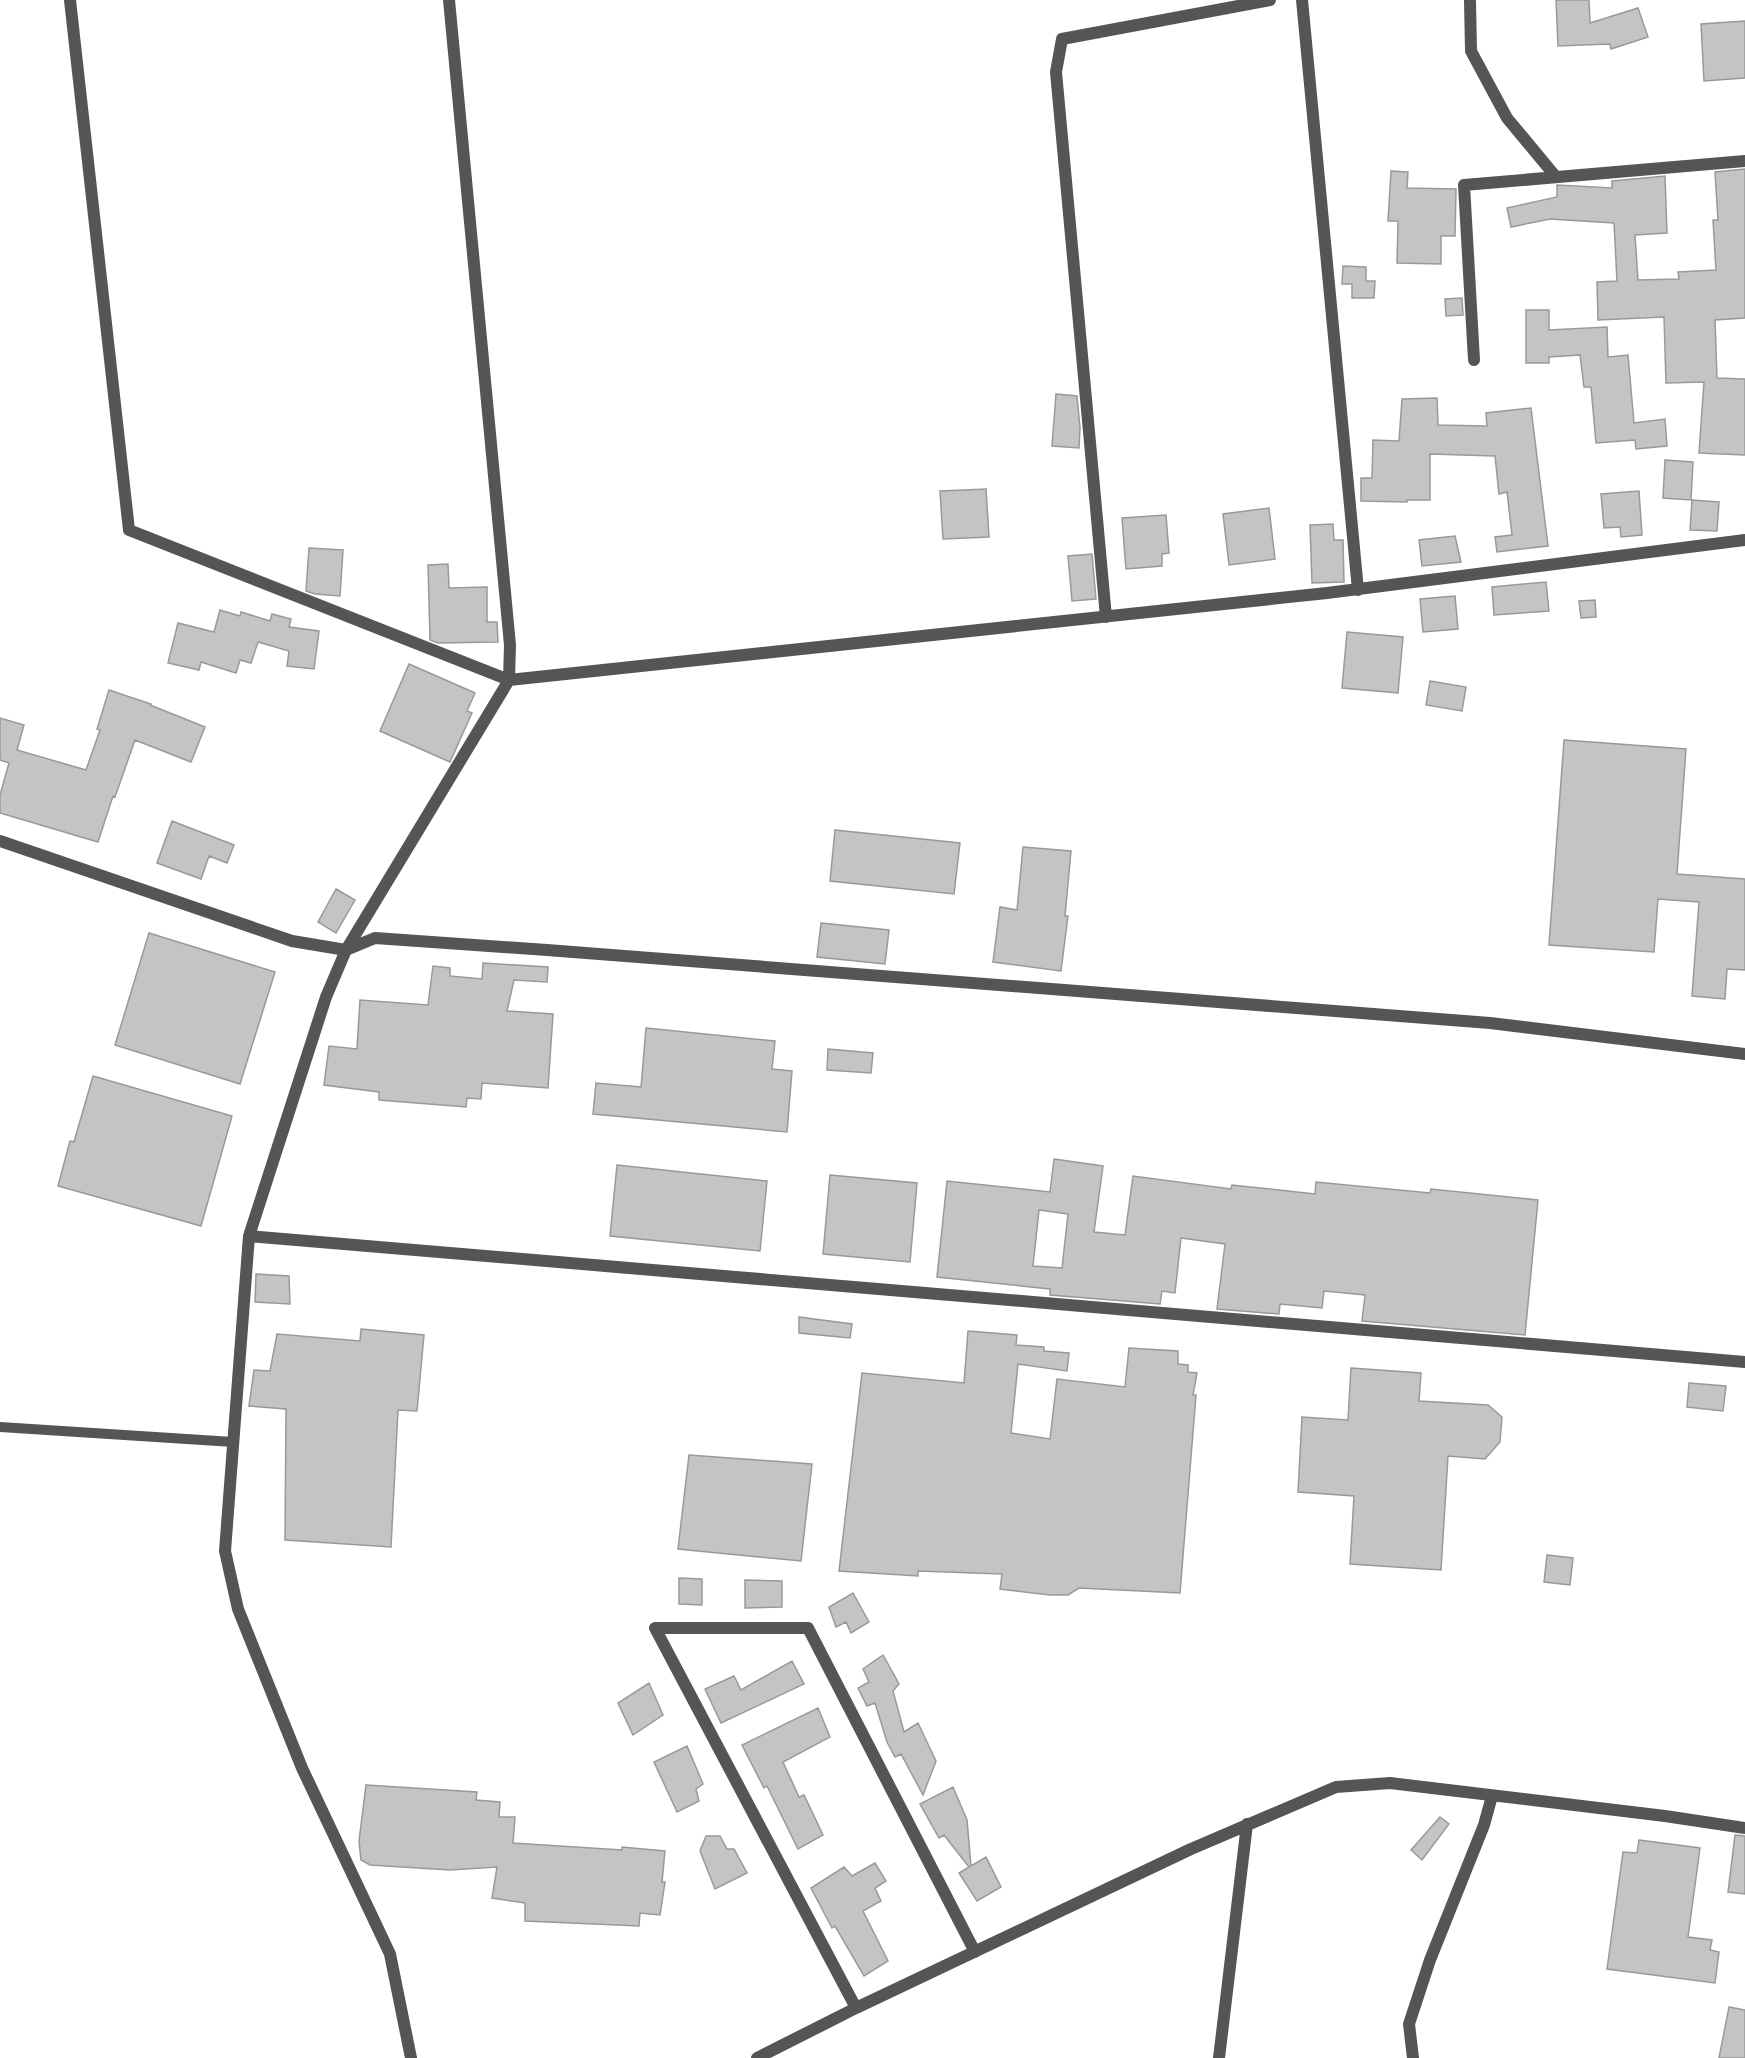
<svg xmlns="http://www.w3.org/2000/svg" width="1745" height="2058" viewBox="0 0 1745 2058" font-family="'Titillium Web',sans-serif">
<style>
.building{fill:#c4c4c4;stroke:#999;stroke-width:1.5;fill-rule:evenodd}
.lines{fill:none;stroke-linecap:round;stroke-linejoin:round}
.lane{stroke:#555;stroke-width:10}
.street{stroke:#555;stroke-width:12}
</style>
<rect width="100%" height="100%" fill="#fff"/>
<path class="building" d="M1556 0H1589L1590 23 1638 8 1648 37 1611 49 1610 44 1558 46Z
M1745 21V78L1704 81 1701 24Z
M1745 169V318L1715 320 1717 378 1745 379V455L1699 453 1704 382 1666 383 1664 317 1598 320 1597 282 1617 281 1614 223 1550 219 1511 227 1507 208 1557 197V185L1612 188V181L1665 176 1667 233 1635 235 1638 280 1679 279 1678 272 1716 270 1713 220H1718L1715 172Z
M1391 171 1408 172 1407 188 1456 189 1455 236H1441V264L1397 263 1398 221H1388Z
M1343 266 1366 267V281H1375L1374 298H1352V284H1342Z
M1462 298 1463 315 1446 316 1445 299Z
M1526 310H1549V330L1607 327 1608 357 1628 355 1634 423 1665 419 1667 446 1636 449 1635 440 1596 443 1591 387H1584L1580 355 1549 357V363H1526Z
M1056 394 1077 396 1080 428 1079 448 1052 446Z
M1437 398 1438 425 1487 426 1486 413 1531 408 1548 546 1497 552 1495 537 1512 535 1507 492 1499 494 1495 456 1430 454V500H1407V502L1361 501V478H1372L1373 440 1399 441 1402 399Z
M1665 460 1693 462 1691 500 1663 498Z
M986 489 989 537 943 539 940 491Z
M1639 491 1642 535 1621 537 1620 527 1604 528 1601 494Z
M1692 500 1719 502 1717 531 1690 530Z
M1269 508 1275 559 1229 565 1223 514Z
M1166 515 1169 553 1162 554V566L1126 569 1122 518Z
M1333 524 1334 540H1343L1344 582 1312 583 1310 525Z
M1455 536 1461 562 1422 566 1419 540Z
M309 548 343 550 340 596 315 594 306 591Z
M1092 554 1096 599 1072 601 1068 556Z
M448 564 449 588 487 587V622H497L498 642 438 643 430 640 428 565Z
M1546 582 1549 611 1494 615 1492 587Z
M1455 596 1458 629 1423 632 1420 599Z
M1595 600 1596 617 1581 618 1579 601Z
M220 610 240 616 241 612 270 621 272 614 291 619 289 627 319 631 314 669 287 666 289 651 258 642 251 663 240 660 236 673 201 662 199 670 168 663 178 623 214 632Z
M1347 632 1403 637 1398 693 1342 688Z
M409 664 475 693 467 711 472 713 450 762 380 731Z
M1430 681 1466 687 1462 711 1426 705Z
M109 690 151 704 150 705 205 727 191 762 135 740 115 797 113 796 98 842 0 813V795L9 763 0 760V718L24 725 17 750 86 770 100 730 97 729Z
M1564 740 1686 749 1677 874 1745 879V970L1727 969 1725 999 1692 996 1699 902 1658 899 1654 952 1549 945Z
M172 821 234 845 227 863 209 856 201 879 157 863Z
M835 830 960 843 954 894 830 881Z
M1023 847 1071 851 1065 916H1068L1061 971 993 962 1000 907 1017 910Z
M336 889 355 900 336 933 318 922Z
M821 923 889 930 885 964 817 957Z
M149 933 275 972 240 1084 115 1045Z
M483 963 548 967 547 982 514 980 507 1011 553 1014 548 1088 482 1083 481 1099 467 1098 466 1107 379 1100V1092L324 1085 329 1046 357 1049 360 1000 428 1005 433 966 450 968V976L482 979Z
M646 1028 775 1041 772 1069 792 1071 787 1132 593 1114 596 1083 641 1087Z
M828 1049 873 1053 871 1073 827 1070Z
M93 1076 232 1116 201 1226 58 1186 70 1141 74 1142Z
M1054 1159 1103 1166 1094 1232 1125 1235 1133 1176 1231 1189 1232 1185 1315 1194 1316 1182 1430 1193 1431 1189 1538 1200 1525 1335 1362 1321 1365 1295 1324 1291 1322 1308 1280 1304 1279 1314 1217 1309 1225 1244 1181 1238 1175 1293 1162 1291 1160 1304 1050 1295V1289L937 1277 947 1181 1050 1192ZM1039 1210 1068 1214 1062 1268 1033 1266Z
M617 1165 767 1181 760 1251 610 1236Z
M830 1175 917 1183 910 1262 823 1254Z
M256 1274 289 1276 290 1304 255 1302Z
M799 1317 852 1324 850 1338 799 1333Z
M361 1329 424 1335 417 1411 398 1410 391 1547 285 1540 286 1409 249 1406 254 1370 270 1371 277 1334 360 1341Z
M968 1331 1017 1335 1016 1345 1044 1347V1351L1069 1353 1067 1371 1018 1364 1011 1433 1050 1439 1057 1379 1125 1387 1129 1348 1178 1351V1364L1188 1365V1372L1197 1373 1193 1395H1196L1180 1593 1079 1588 1068 1595H1050L1000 1589 1002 1574 918 1571V1576L839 1571 862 1373 964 1383Z
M1351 1368 1421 1373 1419 1401 1488 1405 1502 1417 1500 1442 1485 1459 1448 1456 1441 1570 1350 1564 1354 1496 1298 1492 1302 1417 1348 1420Z
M1689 1383 1726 1386 1723 1411 1687 1407Z
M689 1455 812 1464 801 1561 678 1549Z
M1547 1555 1573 1558 1570 1585 1544 1582Z
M679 1578 702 1579V1605L679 1604Z
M745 1580 782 1581V1607L745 1608Z
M853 1593 869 1622 851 1633 846 1622 836 1627 829 1607Z
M883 1655 899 1684 893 1691 904 1732 918 1723 936 1761 923 1795 901 1754 895 1757 887 1742 875 1703 867 1706 858 1688 869 1682 863 1669Z
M792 1661 804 1684 721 1723 705 1689 734 1676 741 1690Z
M649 1683 663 1715 633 1735 618 1703Z
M818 1708 830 1737 783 1762 799 1797 804 1795 823 1835 798 1849 767 1786 764 1788 742 1745Z
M687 1746 703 1784 696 1789 699 1801 677 1812 654 1762Z
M366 1785 477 1792 476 1800 500 1802 499 1817H515L513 1843 622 1850V1847L665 1851 662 1882H665L660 1915 640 1913 639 1926 525 1921V1903L492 1898 497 1867 450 1870 370 1865 361 1860 359 1841Z
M953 1787 967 1820 971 1866 986 1857 1001 1887 977 1901 959 1873 969 1867 944 1835 939 1838 920 1804Z
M1440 1817 1449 1824 1422 1860 1411 1850Z
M1735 1835 1745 1836V1894L1728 1892Z
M706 1836H720L727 1849H734L747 1873 715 1889 700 1851Z
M1639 1840 1700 1848 1688 1937 1712 1940 1710 1950 1719 1952 1715 1983 1607 1969 1623 1852 1637 1853Z
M875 1863 886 1881 875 1888 881 1901 863 1911 888 1961 864 1976 835 1926 832 1928 811 1888 844 1867 852 1876Z
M1729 2007 1745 2010V2058H1719Z"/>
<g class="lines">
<path class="lane" d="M0 1427 233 1442"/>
<path class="street" d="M70 0 129 530 509 680 1327 593 1745 540
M1302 0 1358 590
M1470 0 1471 51 1507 118 1556 177
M1474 360 1464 185 1745 161
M1106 617 1056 72 1062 39 1270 0
M0 841 292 941 346 950 375 938 547 950 1490 1023 1745 1054
M249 1236 1745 1362
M856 2008 655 1628H808L975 1952
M411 2058 390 1954 302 1768 238 1609 225 1551 249 1236 326 997 346 950 509 680 510 645 449 0
M757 2058 856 2008 1191 1849 1336 1787 1390 1783 1665 1816 1745 1828
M1219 2058 1247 1824
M1413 2058 1409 2024 1430 1960 1484 1825 1492 1796"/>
</g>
</svg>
